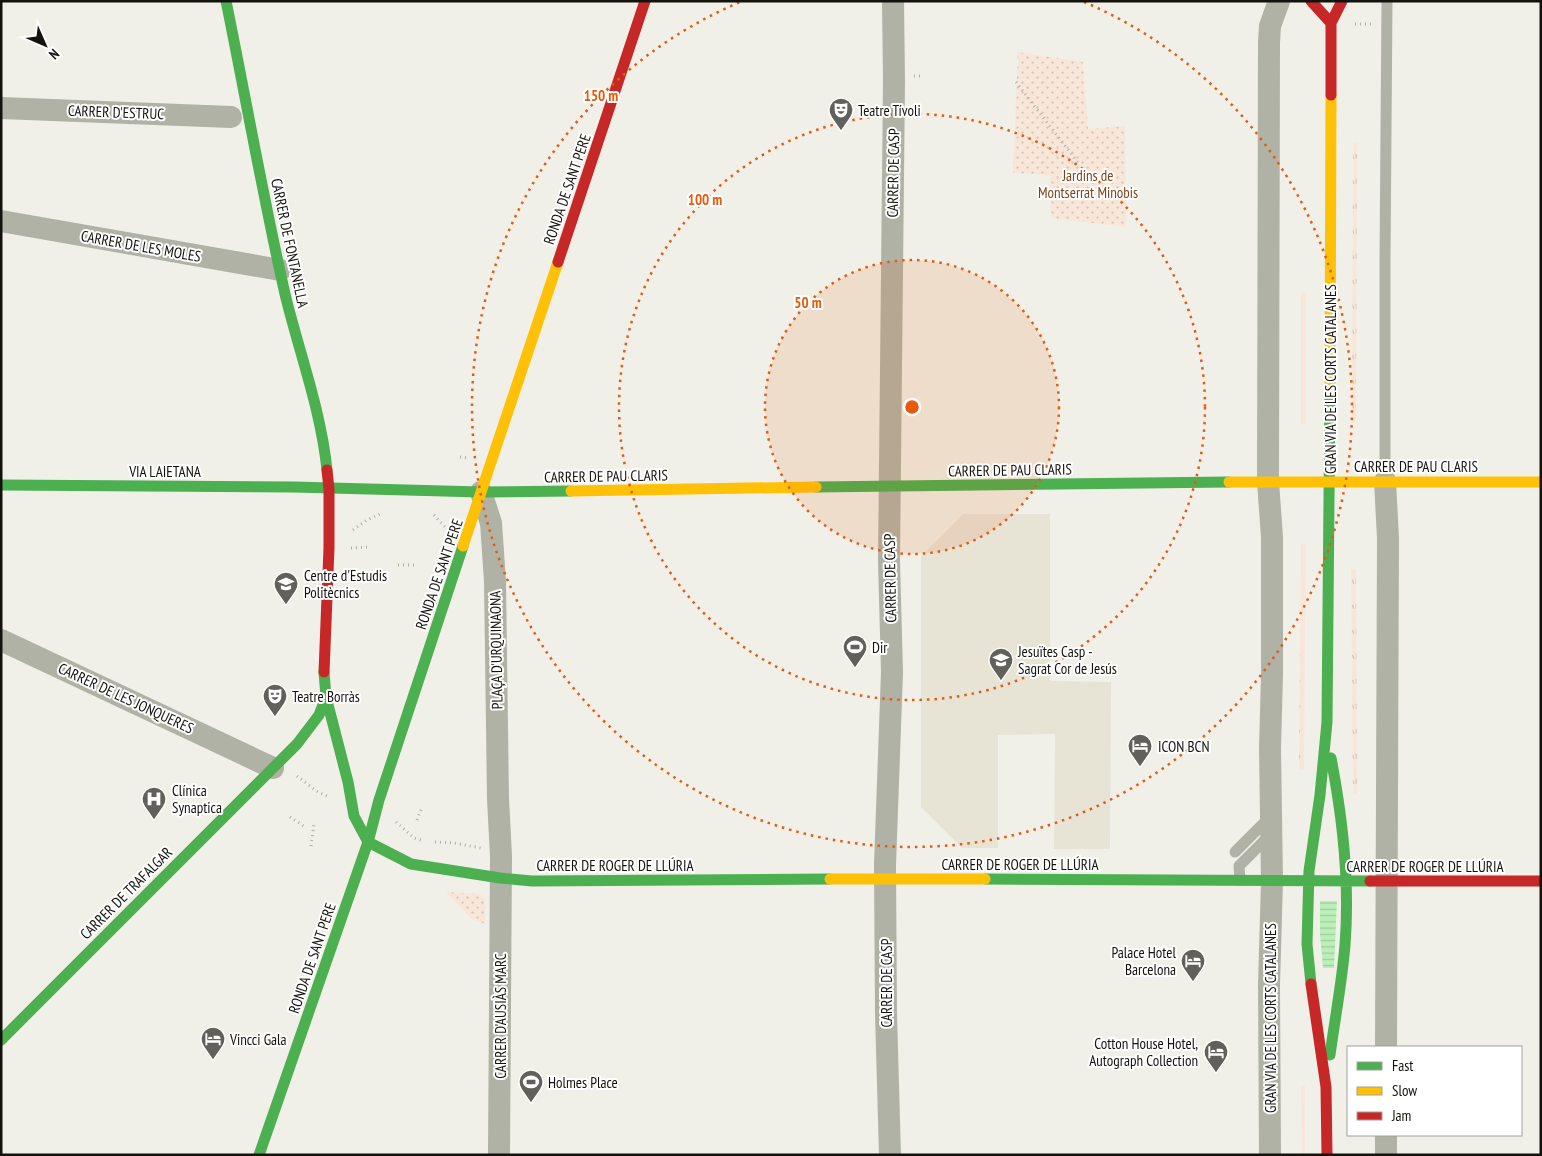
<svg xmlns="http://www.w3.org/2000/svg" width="1542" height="1156" viewBox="0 0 1542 1156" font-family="'PT Sans Narrow',sans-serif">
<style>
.built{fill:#e7e4d6}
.grass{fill:url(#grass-tufts)}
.garden{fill:url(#garden-dots)}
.water{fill:url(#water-rules)}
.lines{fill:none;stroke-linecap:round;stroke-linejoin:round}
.path{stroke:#adafa5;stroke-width:3;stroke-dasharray:1 4;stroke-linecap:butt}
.lane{stroke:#b0b2a6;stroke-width:11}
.street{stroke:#b0b2a6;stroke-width:22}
.fast{stroke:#4caf50;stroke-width:11}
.slow{stroke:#ffc107;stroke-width:11}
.jam{stroke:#c62828;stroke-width:11}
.ring{fill:none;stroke:#e8590c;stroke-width:2.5;stroke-dasharray:2.5 5}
.labels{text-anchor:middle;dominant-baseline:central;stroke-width:4;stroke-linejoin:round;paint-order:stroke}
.poi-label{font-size:15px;fill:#13120d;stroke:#fff;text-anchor:start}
.street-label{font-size:15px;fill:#13120d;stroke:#fff}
.park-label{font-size:15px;fill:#7d441a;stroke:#fff}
.centre{fill:#e8590c;stroke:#fff;stroke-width:2.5}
.ring-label{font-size:15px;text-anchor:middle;font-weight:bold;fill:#e8590c;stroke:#fff;stroke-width:4;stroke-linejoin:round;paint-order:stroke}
</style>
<defs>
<pattern id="grass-tufts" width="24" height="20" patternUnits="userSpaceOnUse" patternTransform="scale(1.25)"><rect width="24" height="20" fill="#f8e6d9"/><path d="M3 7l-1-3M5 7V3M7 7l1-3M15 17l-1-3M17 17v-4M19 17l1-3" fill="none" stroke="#d4c4b9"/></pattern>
<pattern id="garden-dots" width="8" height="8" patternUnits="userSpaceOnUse" patternTransform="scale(1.25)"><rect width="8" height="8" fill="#f8e6d9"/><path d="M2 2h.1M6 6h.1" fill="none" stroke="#d4c4b9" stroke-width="1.8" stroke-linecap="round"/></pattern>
<pattern id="water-rules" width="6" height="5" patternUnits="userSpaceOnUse" patternTransform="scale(1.25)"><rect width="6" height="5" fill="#baefb7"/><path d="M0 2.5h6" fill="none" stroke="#9fcc9c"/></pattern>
</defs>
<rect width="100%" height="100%" fill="#f1f0e8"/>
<path class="built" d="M963 514H1050V681L1111 682 1110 849H1054L1055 734 998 735V848H962L921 807V556Z"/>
<path class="grass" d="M1353 143H1357L1356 423H1352Z
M1301 292H1306V424H1301Z
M1306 543 1304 770H1299L1301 544Z
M1351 569H1356L1357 794H1353Z
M1301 1086H1305V1155H1302Z"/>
<path class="garden" d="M1018 52 1083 62 1088 129 1125 126 1126 227 1051 218 1050 175 1013 173Z
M447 892 480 894 485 899V924L472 919 447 894Z"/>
<path class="water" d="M1320 901H1337L1334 968H1323L1320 935Z"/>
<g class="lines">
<path class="path" d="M1355 24H1372
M914 76H921
M1016 82 1079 164
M460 457 469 458
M434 515 445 527
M353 530 367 520 380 514
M351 548 370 547
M398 565H415
M297 776 318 792 327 796
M290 817 305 827
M417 820 422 807
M396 822 414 838 424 841
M435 842 454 843 481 848
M311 846 314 824"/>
<path class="lane" d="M1385 481V262L1387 1
M1235 852 1270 817
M1240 880 1239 866 1270 835"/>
<path class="street" d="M1 108 231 117
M1 221 280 270
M1385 481 1388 538 1386 1047
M481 492 491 523 495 581 498 799 501 856 499 1155
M1 640 273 768
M1386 1135V1155
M890 1155 886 1014 885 865 892 672 889 561 894 81 893 1
M1270 1155 1269 985 1272 881 1270 748 1272 675V537L1268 482 1269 42 1270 26 1279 1"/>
<path class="fast" d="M226 1C246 99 263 197 285 294 299 352 321 410 327 470
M1 485 294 487 481 492 571 491
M816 487 1229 482
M324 672 326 697 348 782 354 816 368 842 411 864 500 878 532 881 830 879
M985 879 1370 881
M1311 984 1307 944 1309 871 1320 795 1327 722 1330 387
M1 1040 297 744 319 715 326 697
M1330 1055C1335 1018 1342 982 1345 945 1350 882 1343 820 1331 758
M259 1155 368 842 379 800 463 546"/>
<path class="slow" d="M1330 387 1331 95
M1229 482H1541
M571 491 816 487
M463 546 558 262
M830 879H985"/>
<path class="jam" d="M1311 1 1331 23
M1331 95V23L1342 1
M558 262 645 1
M324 672 329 548V489L327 470
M1370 881H1541
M1311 984 1326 1087 1327 1155"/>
</g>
<circle cx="912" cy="407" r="147" fill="#e8590c" fill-opacity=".12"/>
<g class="ring">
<circle cx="912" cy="407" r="147"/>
<circle cx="912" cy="407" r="293"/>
<path d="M1084 2A440 440 0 1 1 740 2"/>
</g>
<defs>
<symbol id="theatre-pin" viewBox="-11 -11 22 30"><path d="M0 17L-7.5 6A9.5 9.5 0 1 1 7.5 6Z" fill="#61605a" stroke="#fff"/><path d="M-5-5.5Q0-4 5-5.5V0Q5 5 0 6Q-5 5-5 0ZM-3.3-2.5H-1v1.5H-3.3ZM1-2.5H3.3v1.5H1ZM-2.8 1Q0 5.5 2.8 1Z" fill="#fff"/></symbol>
<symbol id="university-pin" viewBox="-11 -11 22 30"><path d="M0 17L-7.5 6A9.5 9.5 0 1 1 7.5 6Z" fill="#61605a" stroke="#fff"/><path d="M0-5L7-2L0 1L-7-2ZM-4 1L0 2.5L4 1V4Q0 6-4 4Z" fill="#fff"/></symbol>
<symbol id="stadium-pin" viewBox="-11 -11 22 30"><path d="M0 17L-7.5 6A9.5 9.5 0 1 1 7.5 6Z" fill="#61605a" stroke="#fff"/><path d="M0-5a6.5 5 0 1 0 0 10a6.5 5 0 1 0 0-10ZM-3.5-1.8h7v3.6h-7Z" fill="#fff"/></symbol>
<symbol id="school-pin" viewBox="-11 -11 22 30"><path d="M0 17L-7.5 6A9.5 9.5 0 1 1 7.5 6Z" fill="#61605a" stroke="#fff"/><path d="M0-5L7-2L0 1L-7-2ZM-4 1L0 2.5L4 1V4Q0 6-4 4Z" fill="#fff"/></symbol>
<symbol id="hotel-pin" viewBox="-11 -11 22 30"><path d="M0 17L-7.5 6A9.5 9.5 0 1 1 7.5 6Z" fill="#61605a" stroke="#fff"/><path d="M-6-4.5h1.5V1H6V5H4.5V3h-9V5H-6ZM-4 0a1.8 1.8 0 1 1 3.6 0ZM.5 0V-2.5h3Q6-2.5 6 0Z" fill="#fff"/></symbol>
<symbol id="hospital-pin" viewBox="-11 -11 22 30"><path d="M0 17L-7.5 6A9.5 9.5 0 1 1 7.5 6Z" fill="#61605a" stroke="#fff"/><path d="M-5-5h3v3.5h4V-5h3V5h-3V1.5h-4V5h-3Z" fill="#fff"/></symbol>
</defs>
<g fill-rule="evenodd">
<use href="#theatre-pin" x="827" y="96" width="28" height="38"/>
<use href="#university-pin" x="272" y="570" width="28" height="38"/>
<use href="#stadium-pin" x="841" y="633" width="28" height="38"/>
<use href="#school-pin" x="987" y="646" width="28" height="38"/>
<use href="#theatre-pin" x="261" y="682" width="28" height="38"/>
<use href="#hotel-pin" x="1126" y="732" width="28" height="38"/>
<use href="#hospital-pin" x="140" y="785" width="28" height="38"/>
<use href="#hotel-pin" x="1179" y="947" width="28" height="38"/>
<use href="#hotel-pin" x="199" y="1025" width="28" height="38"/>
<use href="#hotel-pin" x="1202" y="1038" width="28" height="38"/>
<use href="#stadium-pin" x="517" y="1068" width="28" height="38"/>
</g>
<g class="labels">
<g class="poi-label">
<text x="858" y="110">Teatre Tívoli</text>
<text x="304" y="575">Centre d'Estudis<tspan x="304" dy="17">Politècnics</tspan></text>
<text x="872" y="647">Dir</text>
<text x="1018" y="651">Jesuïtes Casp -<tspan x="1018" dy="17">Sagrat Cor de Jesús</tspan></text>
<text x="292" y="696">Teatre Borràs</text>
<text x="1158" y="746">ICON BCN</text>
<text x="172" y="790">Clínica<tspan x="172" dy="17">Synaptica</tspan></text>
<text x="1176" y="952" text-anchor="end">Palace Hotel<tspan x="1176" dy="17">Barcelona</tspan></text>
<text x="230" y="1039">Vincci Gala</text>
<text x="1198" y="1043" text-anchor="end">Cotton House Hotel,<tspan x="1198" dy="17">Autograph Collection</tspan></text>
<text x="548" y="1082">Holmes Place</text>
</g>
<g class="street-label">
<text transform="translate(116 112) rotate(2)">CARRER D'ESTRUC</text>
<text transform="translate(893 173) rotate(-89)">CARRER DE CASP</text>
<text transform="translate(567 189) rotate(-71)">RONDA DE SANT PERE</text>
<text transform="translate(290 243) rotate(78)">CARRER DE FONTANELLA</text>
<text transform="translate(141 246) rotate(10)">CARRER DE LES MOLES</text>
<text transform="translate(1330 379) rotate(-90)">GRAN VIA DE LES CORTS CATALANES</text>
<text x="1416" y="466">CARRER DE PAU CLARIS</text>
<text transform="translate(1010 470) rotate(-1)">CARRER DE PAU CLARIS</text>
<text x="165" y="471">VIA LAIETANA</text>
<text transform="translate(606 476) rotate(-1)">CARRER DE PAU CLARIS</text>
<text transform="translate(439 574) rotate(-71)">RONDA DE SANT PERE</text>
<text transform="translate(890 578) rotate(-91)">CARRER DE CASP</text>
<text transform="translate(496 650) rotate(-91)">PLAÇA D'URQUINAONA</text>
<text transform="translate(126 698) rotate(25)">CARRER DE LES JONQUERES</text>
<text x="1020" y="864">CARRER DE ROGER DE LLÚRIA</text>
<text x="615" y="865">CARRER DE ROGER DE LLÚRIA</text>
<text x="1425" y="866">CARRER DE ROGER DE LLÚRIA</text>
<text transform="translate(126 893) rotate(-45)">CARRER DE TRAFALGAR</text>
<text transform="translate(312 958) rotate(-71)">RONDA DE SANT PERE</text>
<text transform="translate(886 983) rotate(-90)">CARRER DE CASP</text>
<text transform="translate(500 1016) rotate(-90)">CARRER D'AUSIÀS MARC</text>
<text transform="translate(1270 1018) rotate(-90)">GRAN VIA DE LES CORTS CATALANES</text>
</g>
<g class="park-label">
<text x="1088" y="175">Jardins de<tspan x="1088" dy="17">Montserrat Minobis</tspan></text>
</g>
</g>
<circle cx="912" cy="407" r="8" class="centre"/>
<g class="ring-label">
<text x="601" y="101">150 m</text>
<text x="705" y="205">100 m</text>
<text x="808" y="308">50 m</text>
</g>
<rect width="1542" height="1156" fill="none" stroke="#13120d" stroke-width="5"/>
<rect x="1347" y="1046" width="175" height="90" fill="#ffffff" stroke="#a1a09e"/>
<rect x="1357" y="1062" width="25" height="8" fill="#4caf50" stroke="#a1a09e"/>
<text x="1392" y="1071" font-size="15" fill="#13120d">Fast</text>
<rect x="1357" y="1087" width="25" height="8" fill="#ffc107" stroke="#a1a09e"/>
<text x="1392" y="1096" font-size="15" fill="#13120d">Slow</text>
<rect x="1357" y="1112" width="25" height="8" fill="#c62828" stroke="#a1a09e"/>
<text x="1392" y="1121" font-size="15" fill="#13120d">Jam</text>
<g transform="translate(45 45) rotate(135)" stroke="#ffffff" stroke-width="4" paint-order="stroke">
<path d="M0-4L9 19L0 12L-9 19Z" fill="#13120d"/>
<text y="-8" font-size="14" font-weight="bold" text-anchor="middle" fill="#13120d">N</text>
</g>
</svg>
